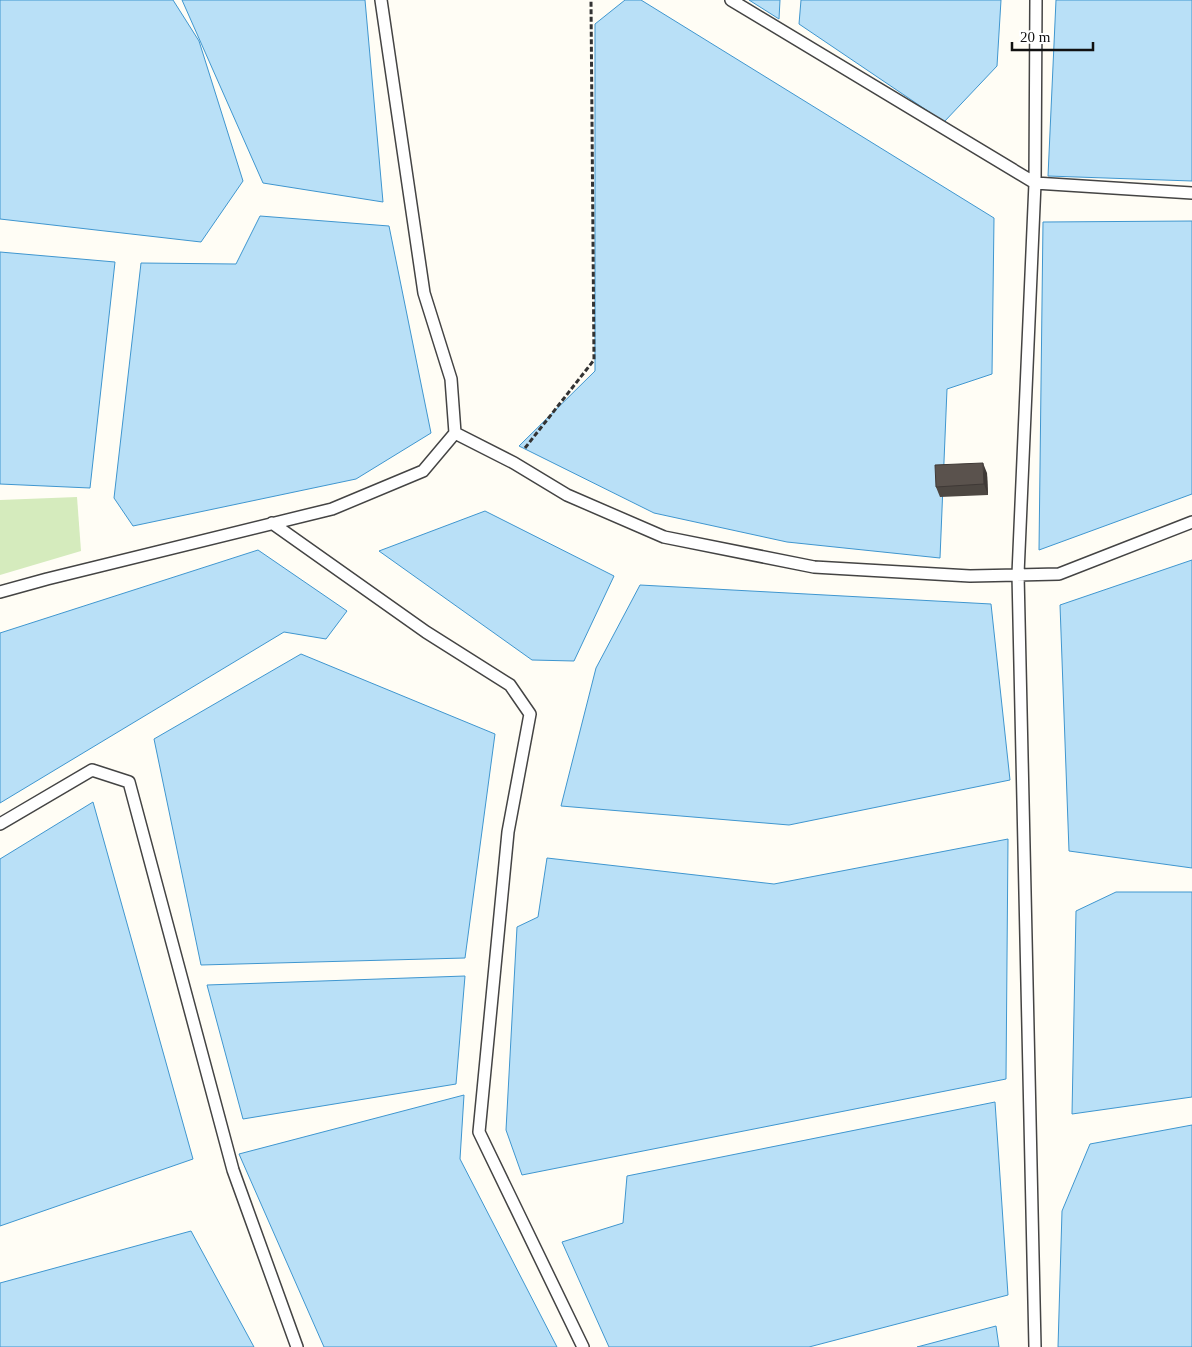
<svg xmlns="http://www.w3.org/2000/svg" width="1192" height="1347" viewBox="0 0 1192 1347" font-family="Georgia,serif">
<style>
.green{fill:#d5ebbd}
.water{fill:#b9e0f7;stroke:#3f96cf}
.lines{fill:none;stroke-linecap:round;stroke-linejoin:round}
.lane-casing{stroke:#444;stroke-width:14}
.path{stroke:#333;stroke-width:3;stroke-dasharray:5 2.5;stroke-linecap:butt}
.lane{stroke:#fff;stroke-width:11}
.wall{fill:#4d4742}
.shaded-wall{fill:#3f3936}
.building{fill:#5a524d;stroke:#3f3936}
</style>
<rect width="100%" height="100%" fill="#fffdf5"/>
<path class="green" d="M77 497 81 551 0 575V500Z"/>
<path class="water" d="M0 0H173L199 41 243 181 201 242 0 219Z
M182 0H365L383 202 263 183Z
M625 0H641L994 218 992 374 947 389 940 558 787 542 654 513 519 446 595 371V24Z
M749 0H780L779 19Z
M801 0H1001L997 66 944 122 799 24Z
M1056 0H1192V181L1048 176Z
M260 216 389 226 431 433 356 479 133 526 114 498 141 263 236 264Z
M1192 221V494L1039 550 1043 222Z
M0 252 115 262 90 488 0 484Z
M485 511 614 576 574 661 532 660 379 551Z
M258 550 347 611 326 639 284 632 0 803V633Z
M1192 560V868L1069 851 1060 605Z
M640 585 991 604 1010 780 789 825 561 806 596 668Z
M301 654 495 734 465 958 201 965 154 739Z
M93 802 193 1159 0 1226V859Z
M1008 839 1006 1079 522 1175 506 1130 517 927 538 917 547 858 774 884Z
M1116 892H1192V1097L1072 1114 1076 911Z
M465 976 456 1084 243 1119 207 985Z
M464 1095 460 1159 557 1347H324L239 1154Z
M995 1102 1008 1295 809 1347H609L562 1242 623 1223 627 1176Z
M1192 1125V1347H1058L1062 1211 1090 1144Z
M191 1231 254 1347H0V1283Z
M996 1326 999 1347H917Z"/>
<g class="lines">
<defs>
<path id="lane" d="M381 0 424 293 451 379 455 433
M731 0 1035 183 1192 193
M272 523 426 632 510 685 530 714 508 832 479 1132 583 1347
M0 592 47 579 332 509 423 471 455 433 514 463 567 495 664 537 814 567 970 576 1059 574 1192 522
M0 824 92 770 129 782 233 1170 297 1347
M1035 1347 1018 574 1035 183 1036 0"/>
</defs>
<use href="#lane" class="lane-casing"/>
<path class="path" d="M525 448 594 360 591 1 592 0"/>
<use href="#lane" class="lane"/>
</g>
<path class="wall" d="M987 473 988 495 940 497 936 487Z"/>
<path class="shaded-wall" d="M983 463 987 473 988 495 984 484Z"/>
<path class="building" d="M983 463 984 484 936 487 935 465Z"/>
<path d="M1012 42v8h81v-8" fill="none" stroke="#111111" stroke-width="2.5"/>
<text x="1020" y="42" font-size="15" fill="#111111" stroke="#ffffff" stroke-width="4" paint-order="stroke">20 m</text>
</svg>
